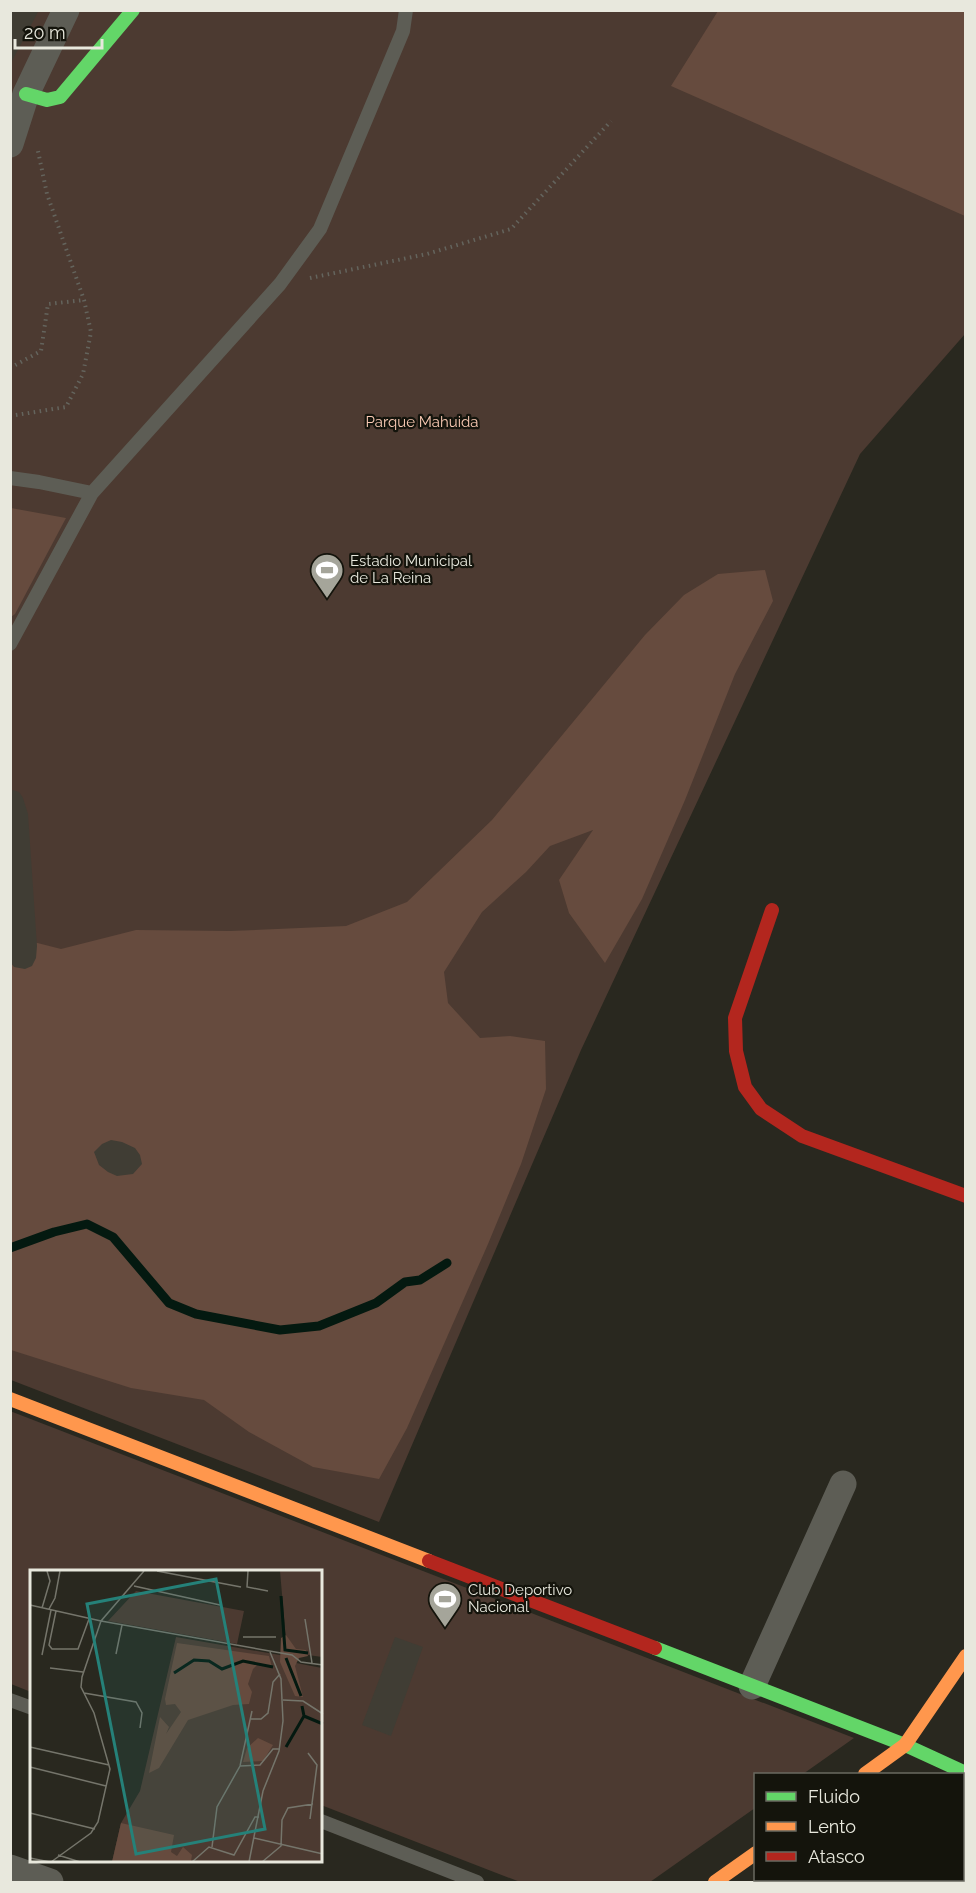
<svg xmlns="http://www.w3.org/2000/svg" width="976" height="1893" viewBox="0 0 976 1893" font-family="Raleway,sans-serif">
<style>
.green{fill:#4c3a31}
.forest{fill:#664b3e}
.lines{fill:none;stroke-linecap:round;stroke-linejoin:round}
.stream{stroke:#041910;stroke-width:9}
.building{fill:#403d34}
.path{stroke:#64645d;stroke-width:4;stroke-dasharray:1.5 4.5;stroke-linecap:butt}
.lane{stroke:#5d5d55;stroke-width:14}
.street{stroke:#5d5d55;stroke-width:27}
.fast{stroke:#63d668;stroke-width:14}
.slow{stroke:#ff974d;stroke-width:14}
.jam{stroke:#b3261e;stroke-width:14}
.labels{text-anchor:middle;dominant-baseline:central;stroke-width:4.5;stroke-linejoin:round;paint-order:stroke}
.park-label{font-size:15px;fill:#facab4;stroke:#14140c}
.poi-label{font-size:15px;fill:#e8e8dd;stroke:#14140c;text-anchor:start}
.inset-river{fill:none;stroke:#041910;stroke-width:3}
.inset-road{fill:none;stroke:#75756b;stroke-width:1.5}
.view{fill:#258179;fill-opacity:0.15;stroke:#258179;stroke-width:3}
.inset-edge{fill:none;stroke:#e8e8dd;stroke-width:3}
</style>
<rect width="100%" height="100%" fill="#29281f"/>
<path class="green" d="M11 11H965V334L860 454 581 1050 379 1522 11 1380Z
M10 1411 854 1738 803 1774H756L755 1808 650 1882H520L321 1805V1572H32L31 1692 11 1684Z"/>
<path class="forest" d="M718 11H965V216L671 86Z
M11 508 66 518 15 614 11 617Z
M765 570 773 601 735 674 685 800 642 899 605 963 569 913 559 880 593 830 550 846 526 872 482 912 444 972 448 1003 480 1038 510 1036 545 1041 546 1089 521 1164 488 1244 407 1428 379 1479 313 1467 249 1432 204 1400 131 1388 11 1350 10 936 61 949 136 930 230 931 346 926 407 902 492 820 645 635 684 595 718 574Z"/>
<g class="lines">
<path class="stream" d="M10 1248 54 1232 87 1224 113 1237 169 1303 196 1314 280 1330 319 1326 376 1303 405 1282 420 1280 447 1263"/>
</g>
<path class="building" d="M10 10H39L10 65Z
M13 790 19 792 23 798 28 814 37 946 36 958 32 966 25 969 14 967 10 962V792Z
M111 1140 122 1142 135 1148 140 1155 142 1164 133 1174 117 1176 108 1172 99 1165 94 1152 102 1144Z
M395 1637 423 1647 391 1736 362 1725Z"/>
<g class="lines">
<path class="path" d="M310 278 427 254 511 229 611 121
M10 368 41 351 48 304 84 300
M10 416 66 407 83 374 91 332 84 300 47 194 38 151"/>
<path class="lane" d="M10 478 39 482 92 493
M10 644 92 493 280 284 320 229 403 31 406 10
M10 1700 32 1708
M321 1821 477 1882"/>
<path class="street" d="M10 144 26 94 66 10
M752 1686 843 1484
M10 1868 50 1882"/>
<path class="fast" d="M26 94 47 100 60 97 133 10
M655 1648 905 1745 966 1773"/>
<path class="slow" d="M10 1399 429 1561
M865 1774 905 1745 966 1656
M715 1882 756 1853"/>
<path class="jam" d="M772 910 735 1018 736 1051 745 1087 761 1109 802 1136 966 1196
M429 1561 655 1648"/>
</g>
<defs>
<symbol id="stadium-pin" viewBox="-11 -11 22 30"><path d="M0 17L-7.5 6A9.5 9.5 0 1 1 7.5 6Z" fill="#a5a59a" stroke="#14140c"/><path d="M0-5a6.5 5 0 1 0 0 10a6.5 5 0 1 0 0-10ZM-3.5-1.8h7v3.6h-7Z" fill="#fff"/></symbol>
</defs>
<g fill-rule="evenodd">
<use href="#stadium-pin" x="308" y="551" width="38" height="52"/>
<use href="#stadium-pin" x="426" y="1580" width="38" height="52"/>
</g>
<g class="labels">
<g class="park-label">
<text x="422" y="422">Parque Mahuida</text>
</g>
<g class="poi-label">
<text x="350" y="561">Estadio Municipal<tspan x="350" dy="17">de La Reina</tspan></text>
<text x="468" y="1590">Club Deportivo<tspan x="468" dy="17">Nacional</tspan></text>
</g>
</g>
<g transform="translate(30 1570)">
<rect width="292" height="292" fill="#29281f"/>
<path d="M250 1H292V87L257 82ZM106 21 214 41 207 74 78 51ZM146 67 261 87 266 93 292 98V292H82L91 253 110 221Z" fill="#4c3a31"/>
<path d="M256 65 266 79 276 80 278 86 269 88 265 96 273 127 265 126 250 92 251 68ZM147 73 239 86 242 97 228 94 223 99 218 114 222 122 219 134 203 135 158 150 129 198 119 203 130 147 139 157 136 164 151 142 145 134 136 135 135 129ZM228 168 243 175 233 191 213 192 217 178ZM91 253 144 265 141 282 147 286 153 277 162 285 161 291 82 292Z" fill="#664b3e"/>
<path class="inset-river" d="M251 26 255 80 278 83M256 88 271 126M144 103 164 90 179 91 192 99 213 91 243 97M274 146 293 154M256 177 274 146 272 136"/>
<path class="inset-road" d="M127 1 211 17M218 1 217 17 238 21M104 16 190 35M0 35 71 51 262 85 271 92 293 95M12 38 20 11 17 1M19 39 25 28 30 1M26 41 19 75 22 79H48L59 49M275 49 282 93M213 67H246M86 84 92 55M12 85 21 40M20 98 53 102M54 123 106 132 112 143 110 158M253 130 273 131 293 144M221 149H231L238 143 243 112 250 104M0 177 79 195M278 183 287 195 280 249M210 196 230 195 243 179H250M0 197 76 216M0 243 65 259M224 268 293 284M182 277 187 237 210 196 222 141M28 285 50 292M0 288 20 292M21 292 61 263 68 252 80 199 64 143 51 117 52 107 71 51 114 1M162 292 179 277 204 285 225 247H229M219 292 233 221 249 181 253 151 251 109 240 82M232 292 251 276 252 250 258 238 283 234"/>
<path class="view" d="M186 9 235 259 106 284 57 34Z"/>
<rect width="292" height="292" class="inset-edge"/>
</g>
<rect width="976" height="1893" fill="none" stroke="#e8e8dd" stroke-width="24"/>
<rect x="754" y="1773" width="210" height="108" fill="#14140c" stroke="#696960" stroke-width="1.5"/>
<rect x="766" y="1792" width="30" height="9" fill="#63d668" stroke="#696960" stroke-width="1.5"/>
<text x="808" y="1803" font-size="18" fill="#e8e8dd">Fluido</text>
<rect x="766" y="1822" width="30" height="9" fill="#ff974d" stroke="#696960" stroke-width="1.5"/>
<text x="808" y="1833" font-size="18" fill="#e8e8dd">Lento</text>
<rect x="766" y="1852" width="30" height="9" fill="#b3261e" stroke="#696960" stroke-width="1.5"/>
<text x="808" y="1863" font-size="18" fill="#e8e8dd">Atasco</text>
<path d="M15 39v9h87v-9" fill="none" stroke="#e8e8dd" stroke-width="3"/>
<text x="24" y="39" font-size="18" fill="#e8e8dd" stroke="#14140c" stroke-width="4.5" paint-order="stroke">20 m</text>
</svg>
